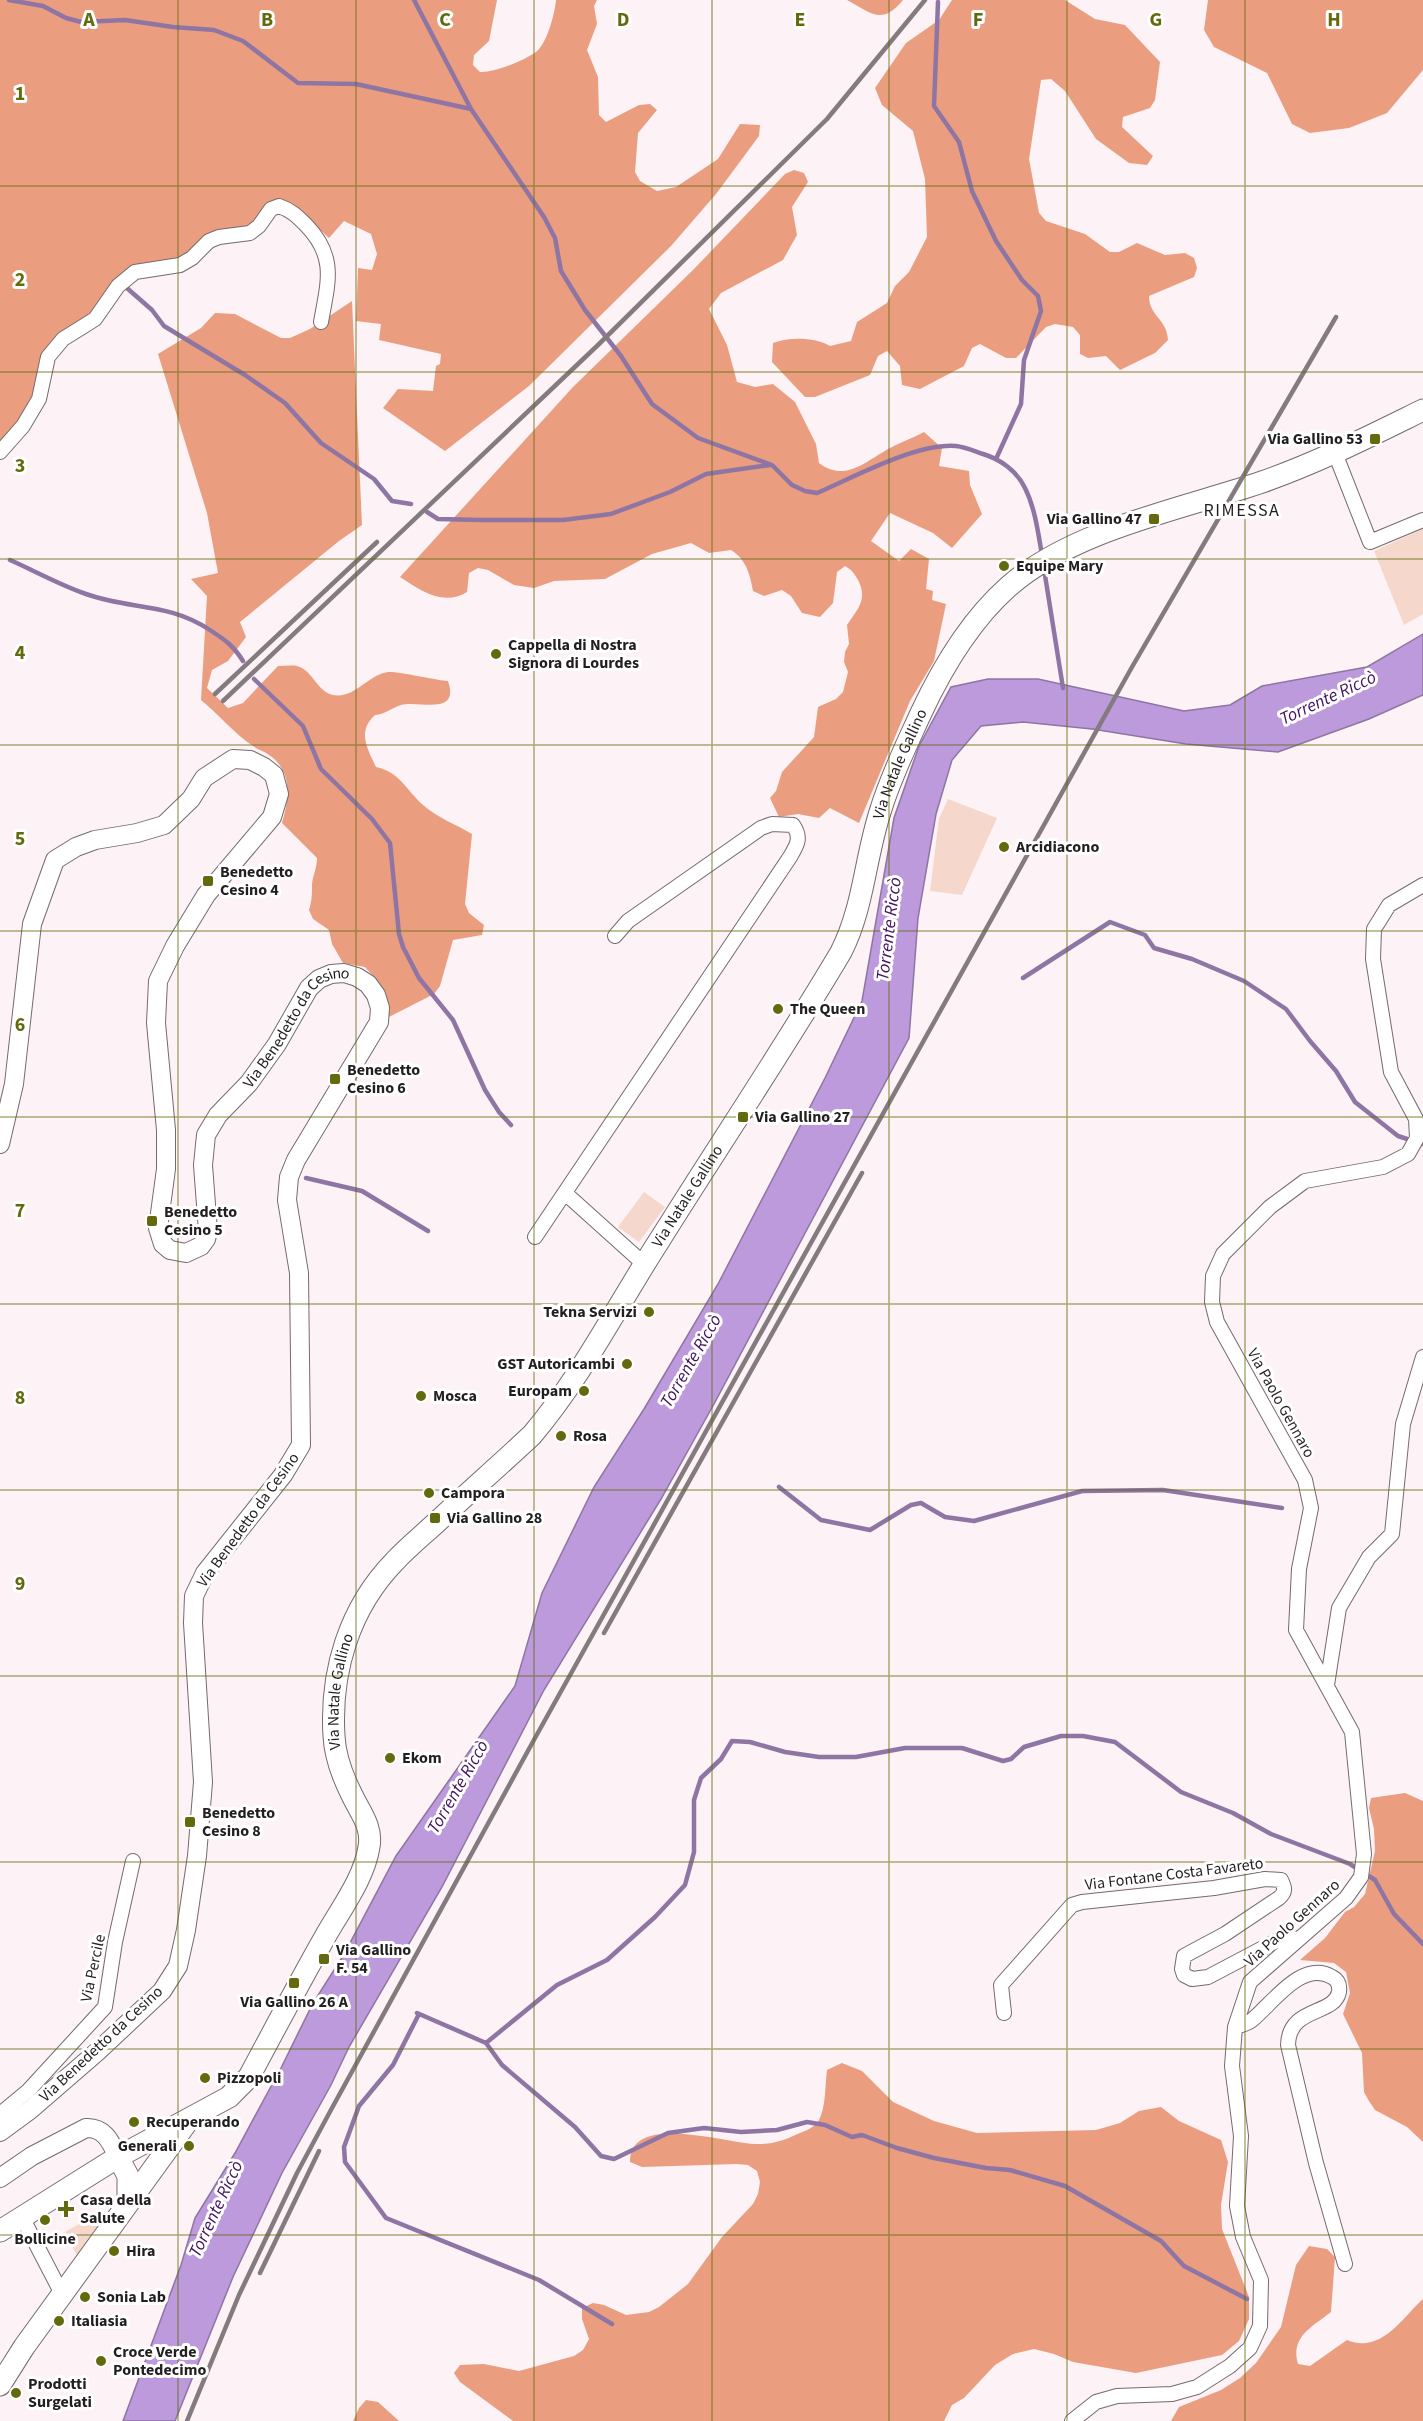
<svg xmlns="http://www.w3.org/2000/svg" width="1423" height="2421" viewBox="0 0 1423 2421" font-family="'Source Sans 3',sans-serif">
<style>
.green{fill:#f5d7cb}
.forest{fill:#ea9e7f}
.water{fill:#bc9adc;stroke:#8e75a4;stroke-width:1.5}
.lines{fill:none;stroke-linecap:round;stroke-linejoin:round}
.stream{stroke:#8e75a4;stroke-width:4.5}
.street-casing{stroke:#746b6e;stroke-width:16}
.secondary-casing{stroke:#746b6e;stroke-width:20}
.primary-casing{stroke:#746b6e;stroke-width:23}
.street{stroke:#fff;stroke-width:14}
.secondary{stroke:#fff;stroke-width:18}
.primary{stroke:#fff;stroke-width:21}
.rail{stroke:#837b7e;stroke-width:4.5}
.grid{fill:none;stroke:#636a0d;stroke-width:1.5;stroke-opacity:0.55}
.poi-dot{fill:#636a0d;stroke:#fff;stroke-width:2}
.labels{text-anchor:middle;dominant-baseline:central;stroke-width:6;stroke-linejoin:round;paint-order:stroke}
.poi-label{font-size:16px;font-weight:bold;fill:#231f21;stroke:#fff;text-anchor:start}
.street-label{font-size:16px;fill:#231f21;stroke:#fff}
.neighbourhood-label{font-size:18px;letter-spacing:1.5px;fill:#231f21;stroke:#fff}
.water-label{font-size:18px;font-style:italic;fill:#40115f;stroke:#fff}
.grid-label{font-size:20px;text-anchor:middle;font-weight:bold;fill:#636a0d;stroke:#fff;stroke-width:6;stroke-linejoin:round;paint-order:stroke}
</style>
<rect width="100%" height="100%" fill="#fdf2f5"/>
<path class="green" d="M1423 529V614L1404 625 1374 551Z
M948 799 997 818 962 895 930 891 939 819Z
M644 1192 665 1207 639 1242 618 1227Z
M97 2214 103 2225 77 2256 65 2232Z"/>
<path class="forest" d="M0 0H497L489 41 474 55 473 65 480 72C494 73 525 60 536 52 547 44 555 13 556 0H597L594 6 597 24 587 50 598 77 599 115 606 122 639 105 650 104 657 110 638 133 635 172 640 181 657 191 676 187 718 159 740 124 760 125 759 136 716 194 671 246 529 386 445 451 383 408 398 389 433 391 436 366 440 364 441 354 379 340 381 324 356 321 358 268 372 270 377 254 371 234 344 221 329 238 309 220 283 201 252 226 182 259 141 267 81 325 39 378 29 408 0 443Z
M847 0H903C882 26 871 13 847 0Z
M952 0H1065L1095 19 1125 25 1160 62 1155 100 1150 108 1123 117 1122 127 1153 156 1147 165 1129 163 1096 139 1065 91 1051 79 1041 80 1029 159 1039 213 1046 221 1085 234 1110 252H1119L1137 243 1165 255 1185 253 1194 258 1197 268 1194 277 1149 296C1149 316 1167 319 1168 340L1155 353 1120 370 1106 356 1088 358 1080 354V335L1073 327 1055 324 1046 327 1016 358H1006L980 344 972 348 964 366 920 389 902 385 900 366 887 351 878 356 870 375 815 397H805L772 362 773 343C789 337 815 337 830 346L851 341 857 322 887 303 895 286 909 272 927 237 925 179 913 131 882 105 875 88 906 43 939 20Z
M1208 0H1423V70L1387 113 1349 128 1310 133 1292 124 1267 73 1214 47 1204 30Z
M794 170 804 173 808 182 792 207 797 235 783 260 721 293 709 309 727 345 737 382 755 387 773 384 795 402 816 444 819 463C845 483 866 461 890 448 901 442 913 438 924 432L942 448 939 466 969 471 970 485 982 514 952 548 933 533 890 513 871 541 899 561 911 549 929 559 926 589 933 591 932 600 946 604 934 661 910 701 859 823 830 808 819 818 798 814 779 817 770 798 776 791 782 772 814 737 818 707 836 699 843 692 848 672 844 662 845 652 849 644 847 625C858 609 868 599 858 580 854 573 852 570 845 566L837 572 833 603 820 617 802 613 791 596 782 590 764 596 753 591C750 574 746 559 731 550L709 553 691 543 652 554 605 579 554 581 534 588 514 585 488 570 478 568 469 573 467 592C443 607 420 590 400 577L573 387 694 269 785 174Z
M352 301 362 525 339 541 240 622 246 637 228 661 212 670 207 688 228 708 243 703 278 666C284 666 291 665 297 666 313 670 317 692 333 695 355 699 367 675 388 672 397 671 436 680 448 681 460 717 419 700 401 705 391 708 386 714 375 715 357 731 367 748 376 767 400 772 406 790 423 805 436 817 457 825 472 834L465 904 469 913 484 925 482 935 453 940 440 986 434 994 387 1018 381 985 365 967 343 963 332 944 329 930 313 919 309 910C312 901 312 894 312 884 313 875 317 868 317 858L282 823C289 799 293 771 269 755 264 751 258 750 253 746 236 735 218 714 201 700L207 596 191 579 218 573 207 513 158 354 201 328 215 313 235 314 281 338H290L310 329Z
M1405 1793 1423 1801V2142L1407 2127 1375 2110 1369 2101 1364 2092 1362 2053 1343 2014 1350 1993 1346 1972 1334 1963 1300 1960 1325 1938 1345 1912 1354 1907 1365 1894 1375 1851 1374 1829 1369 1808 1371 1798Z
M842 2063 862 2071 893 2102 934 2121 977 2133 1096 2130 1120 2123 1139 2111 1161 2107 1179 2121 1221 2140 1228 2162 1221 2205 1222 2229 1249 2297V2319L1239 2341 1222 2355 1136 2373 1073 2362 1054 2354 1034 2349 1013 2354 995 2365 964 2398 952 2405 944 2421H513L460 2382 454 2373 460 2365 484 2364 519 2371 574 2356 583 2350 589 2339 582 2319V2308L593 2303 604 2305 626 2315 649 2312 659 2307 688 2284 722 2237 753 2204 758 2194 760 2182 757 2171 748 2165 736 2164 642 2167 630 2162C630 2110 729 2145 760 2144 775 2144 787 2139 800 2133 808 2130 814 2127 819 2120 826 2107 825 2085 827 2070Z
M1309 2246 1327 2249 1335 2257 1331 2312C1312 2327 1290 2337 1298 2364L1310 2366 1347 2340C1381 2354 1401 2319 1423 2299V2421H1171L1179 2407 1221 2390 1240 2378 1256 2363 1281 2327 1296 2265Z
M366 2400 378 2402 399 2421H353L359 2408Z"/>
<path class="water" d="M1423 634V695L1369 719 1278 752 1186 744 1092 729 1023 722 981 726 952 760 936 814 918 918 909 1038 714 1404 661 1499 544 1690 442 1887 349 2047 331 2085 282 2173 233 2277 175 2421H123L181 2265 195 2218 235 2153 281 2068 313 2003 343 1956 396 1856 515 1686 542 1593 594 1487 644 1409 718 1284 825 1078 862 1001 894 818 919 746 951 687 988 679H1038L1184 711 1230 705 1262 686 1367 667Z"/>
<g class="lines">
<path class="stream" d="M9 0 43 6 66 18 81 22 125 20 173 27 214 30 243 41 298 83 356 84 471 109
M414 0 471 109 544 217 555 238 561 271 585 310 621 356 652 404 698 438 772 465 792 485 805 491 817 493C854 477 916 443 956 446 965 447 974 451 983 454 1000 459 1017 471 1025 488 1035 508 1038 532 1042 555
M938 2 934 106 959 142 972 191 996 241 1022 280 1038 296 1041 311 1024 360 1021 404 996 459
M128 289 152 310 164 326 245 375 285 403 321 443 374 479 392 501 411 504
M427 512 438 519 481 520H563L611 514 670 492 706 474 770 465
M10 560C35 571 60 585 86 594 130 610 168 602 210 630 225 640 233 645 243 661
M1044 569 1063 688
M254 679 303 726 321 769 372 819 390 843 399 934 403 947 419 978 453 1020 485 1090 499 1112 511 1125
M1023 978 1110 922 1145 935 1154 948 1192 959 1244 981 1286 1009 1310 1041 1336 1071 1355 1102 1398 1136 1423 1144
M306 1178 362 1191 428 1231
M779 1487 821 1520 870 1530 911 1505 921 1503 945 1517 974 1521 1082 1491 1163 1490 1282 1508
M417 2013 486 2043 502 2065 575 2127 601 2156 614 2159 668 2133 704 2128 741 2132 777 2130 807 2122 825 2125 852 2137 862 2135 897 2148 934 2158 986 2168 1010 2170 1065 2186 1161 2241 1184 2266 1247 2299
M419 2014 393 2065 359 2106 344 2147 345 2162 386 2218 539 2280 612 2324
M486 2043 557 1985 607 1960 655 1917 685 1885 694 1852V1800L701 1778 721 1759 732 1741 750 1742 785 1752 819 1757H856L905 1748H962L1003 1761 1011 1759 1024 1747 1061 1736H1083L1115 1742 1181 1792 1233 1813 1271 1834 1350 1864 1375 1880 1394 1914 1423 1944"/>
<defs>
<path id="street" d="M0 452 23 426 39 399 48 357 63 339 95 319 118 286 135 272 180 265 192 258 209 241 219 237 250 233 259 226 271 209 279 206C291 210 297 216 306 225 337 257 328 282 321 322
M1335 453 1370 542 1423 520
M565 1193 644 1264
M535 1237 790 857C797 845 802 838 793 825L772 824 761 828 628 921 615 936
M1327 1685 1339 1608 1369 1557 1392 1534 1403 1424 1423 1357
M1004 2013 1001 1985 1072 1905 1082 1902 1214 1888 1265 1879 1281 1880C1285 1888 1286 1892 1279 1898L1225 1934 1184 1956 1182 1969 1184 1975 1192 1979 1208 1977 1280 1939 1288 1937 1298 1939
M1235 2027C1241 2025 1247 2024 1252 2020 1272 2004 1302 1959 1332 1977 1338 1980 1340 1985 1339 1992 1334 2016 1289 2006 1288 2045L1316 2163 1345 2264
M0 2114 28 2091 105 2007 115 1942 133 1861
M22 2217 62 2294
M1072 2421 1096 2402 1117 2396 1172 2394 1197 2387 1230 2366 1250 2348 1260 2326 1261 2280 1243 2237 1237 2206 1241 2136 1232 2066 1235 2027 1250 1982 1346 1898 1361 1877 1364 1854 1352 1732 1296 1630 1299 1569 1311 1508 1305 1480 1217 1322 1212 1302 1213 1276 1223 1254 1270 1207 1305 1181 1383 1167 1408 1154 1417 1138 1416 1119 1391 1072 1373 959 1374 929 1389 905 1423 885"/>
<g id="secondary">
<path id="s1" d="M0 1144 14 1084 32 924 55 860 76 847 95 840 137 833 164 825 191 799 204 778 233 759 250 760 264 767 274 775 279 794 272 817 206 895 175 946 158 981 156 1023 166 1130V1169L158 1228 163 1244 170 1250 186 1253 201 1246 206 1239 208 1231 203 1165 206 1135 218 1115 249 1083 277 1044 309 988 319 979 331 974 344 973 357 977 368 984 376 995 380 1008 379 1022 296 1160 289 1177 287 1200 299 1273 301 1445 283 1475 205 1573 194 1596 193 1623 203 1782 197 1856 186 1930 178 1966 162 1991 97 2052 30 2110 0 2132"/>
<path d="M0 2178 32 2156 86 2128C105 2127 111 2143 118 2157"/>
</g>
<g id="primary">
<path d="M118 2157 128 2176V2201"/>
<path id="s2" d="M0 2231 118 2157 229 2097 249 2077C274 2030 299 1983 325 1937 340 1910 364 1879 369 1847 373 1826 359 1811 351 1793 342 1775 335 1756 334 1736 330 1672 349 1608 395 1561 408 1547 424 1534 438 1521 469 1492 501 1464 532 1435 582 1376 617 1306 659 1241 719 1145 783 1050 841 952 864 907 865 857 881 809 891 776 907 744 921 713 942 668 971 620 1008 587 1072 530 1182 509 1262 482 1317 463 1370 436 1423 410"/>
<path d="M0 2385 24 2347 185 2125"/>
</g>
</defs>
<use href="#street" class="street-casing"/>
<use href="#secondary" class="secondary-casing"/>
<use href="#primary" class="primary-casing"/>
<use href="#street" class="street"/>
<use href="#secondary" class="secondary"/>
<use href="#primary" class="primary"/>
<path class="rail" d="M215 694 377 542
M223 701 598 345 827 119 925 0
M604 1633 862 1173
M260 2273 319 2151
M187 2421 239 2295 297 2173 332 2108 535 1738 1132 667 1336 317"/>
</g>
<path class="grid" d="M178 0V2421M356 0V2421M534 0V2421M712 0V2421M889 0V2421M1067 0V2421M1245 0V2421M0 186H1423M0 372H1423M0 559H1423M0 745H1423M0 931H1423M0 1117H1423M0 1304H1423M0 1490H1423M0 1676H1423M0 1862H1423M0 2049H1423M0 2235H1423"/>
<g class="poi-dot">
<rect x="1369" y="433" width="12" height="12" rx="3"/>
<rect x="1148" y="513" width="12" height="12" rx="3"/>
<circle cx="1004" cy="566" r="6"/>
<circle cx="496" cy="654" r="6"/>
<circle cx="1004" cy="847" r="6"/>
<rect x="202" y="875" width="12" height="12" rx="3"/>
<circle cx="778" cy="1009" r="6"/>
<rect x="329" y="1073" width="12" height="12" rx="3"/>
<rect x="737" y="1111" width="12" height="12" rx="3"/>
<rect x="146" y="1215" width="12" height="12" rx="3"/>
<circle cx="649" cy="1312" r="6"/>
<circle cx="627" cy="1364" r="6"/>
<circle cx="584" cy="1391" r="6"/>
<circle cx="421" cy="1396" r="6"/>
<circle cx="561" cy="1436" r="6"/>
<circle cx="429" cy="1493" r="6"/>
<rect x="429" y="1512" width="12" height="12" rx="3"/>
<circle cx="390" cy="1758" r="6"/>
<rect x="184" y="1816" width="12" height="12" rx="3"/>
<rect x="318" y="1953" width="12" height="12" rx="3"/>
<rect x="288" y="1977" width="12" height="12" rx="3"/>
<circle cx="205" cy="2078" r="6"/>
<circle cx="134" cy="2122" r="6"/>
<circle cx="189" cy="2146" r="6"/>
<path d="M63 2200h6v6h6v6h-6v6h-6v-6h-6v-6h6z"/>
<circle cx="45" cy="2220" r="6"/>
<circle cx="114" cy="2251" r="6"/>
<circle cx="85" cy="2297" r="6"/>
<circle cx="59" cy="2321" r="6"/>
<circle cx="101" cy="2361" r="6"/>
<circle cx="16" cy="2393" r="6"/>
</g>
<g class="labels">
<g class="poi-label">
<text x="1363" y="439" text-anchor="end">Via Gallino 53</text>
<text x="1142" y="519" text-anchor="end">Via Gallino 47</text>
<text x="1016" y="566">Equipe Mary</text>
<text x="508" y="645">Cappella di Nostra<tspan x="508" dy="18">Signora di Lourdes</tspan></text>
<text x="1016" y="847">Arcidiacono</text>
<text x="220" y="872">Benedetto<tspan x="220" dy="18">Cesino 4</tspan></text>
<text x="790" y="1009">The Queen</text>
<text x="347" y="1070">Benedetto<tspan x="347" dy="18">Cesino 6</tspan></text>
<text x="755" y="1117">Via Gallino 27</text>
<text x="164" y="1212">Benedetto<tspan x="164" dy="18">Cesino 5</tspan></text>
<text x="637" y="1312" text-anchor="end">Tekna Servizi</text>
<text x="615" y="1364" text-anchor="end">GST Autoricambi</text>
<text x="572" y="1391" text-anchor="end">Europam</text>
<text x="433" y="1396">Mosca</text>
<text x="573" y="1436">Rosa</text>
<text x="441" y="1493">Campora</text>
<text x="447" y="1518">Via Gallino 28</text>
<text x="402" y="1758">Ekom</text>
<text x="202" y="1813">Benedetto<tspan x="202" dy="18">Cesino 8</tspan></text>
<text x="336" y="1950">Via Gallino<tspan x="336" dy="18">F. 54</tspan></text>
<text x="294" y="2002" text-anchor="middle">Via Gallino 26 A</text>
<text x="217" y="2078">Pizzopoli</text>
<text x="146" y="2122">Recuperando</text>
<text x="177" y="2146" text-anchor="end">Generali</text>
<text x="80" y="2200">Casa della<tspan x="80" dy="18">Salute</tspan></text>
<text x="45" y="2239" text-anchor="middle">Bollicine</text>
<text x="126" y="2251">Hira</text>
<text x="97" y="2297">Sonia Lab</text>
<text x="71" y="2321">Italiasia</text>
<text x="113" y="2352">Croce Verde<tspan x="113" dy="18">Pontedecimo</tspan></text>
<text x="28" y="2384">Prodotti<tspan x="28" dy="18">Surgelati</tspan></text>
</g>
<g class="street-label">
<text stroke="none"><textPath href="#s2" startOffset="1820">Via Natale Gallino</textPath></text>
<text stroke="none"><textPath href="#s1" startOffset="1358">Via Benedetto da Cesino</textPath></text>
<text stroke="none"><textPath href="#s2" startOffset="1334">Via Natale Gallino</textPath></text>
<text transform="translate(1281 1403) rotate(61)">Via Paolo Gennaro</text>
<text transform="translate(248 1520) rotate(-54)">Via Benedetto da Cesino</text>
<text stroke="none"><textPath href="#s2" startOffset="717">Via Natale Gallino</textPath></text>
<text transform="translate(1174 1874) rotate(-7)">Via Fontane Costa Favareto</text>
<text transform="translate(1292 1923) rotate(-42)">Via Paolo Gennaro</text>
<text transform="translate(93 1968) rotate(-78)">Via Percile</text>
<text transform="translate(101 2044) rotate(-43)">Via Benedetto da Cesino</text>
</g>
<g class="neighbourhood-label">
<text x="1242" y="510">RIMESSA</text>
</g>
<g class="water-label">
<text transform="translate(1328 698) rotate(-25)">Torrente Riccò</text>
<text transform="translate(889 929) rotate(-83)">Torrente Riccò</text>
<text transform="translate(691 1361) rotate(-60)">Torrente Riccò</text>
<text transform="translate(458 1787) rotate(-60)">Torrente Riccò</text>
<text transform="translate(216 2209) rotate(-65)">Torrente Riccò</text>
</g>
</g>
<g class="grid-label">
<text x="89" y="26">A</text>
<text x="267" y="26">B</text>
<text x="445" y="26">C</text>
<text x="623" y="26">D</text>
<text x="800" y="26">E</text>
<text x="978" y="26">F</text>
<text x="1156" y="26">G</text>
<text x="1334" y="26">H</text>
<text x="20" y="100">1</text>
<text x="20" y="286">2</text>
<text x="20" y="472">3</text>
<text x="20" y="659">4</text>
<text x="20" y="845">5</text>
<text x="20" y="1031">6</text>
<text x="20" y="1217">7</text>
<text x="20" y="1404">8</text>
<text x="20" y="1590">9</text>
</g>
</svg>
